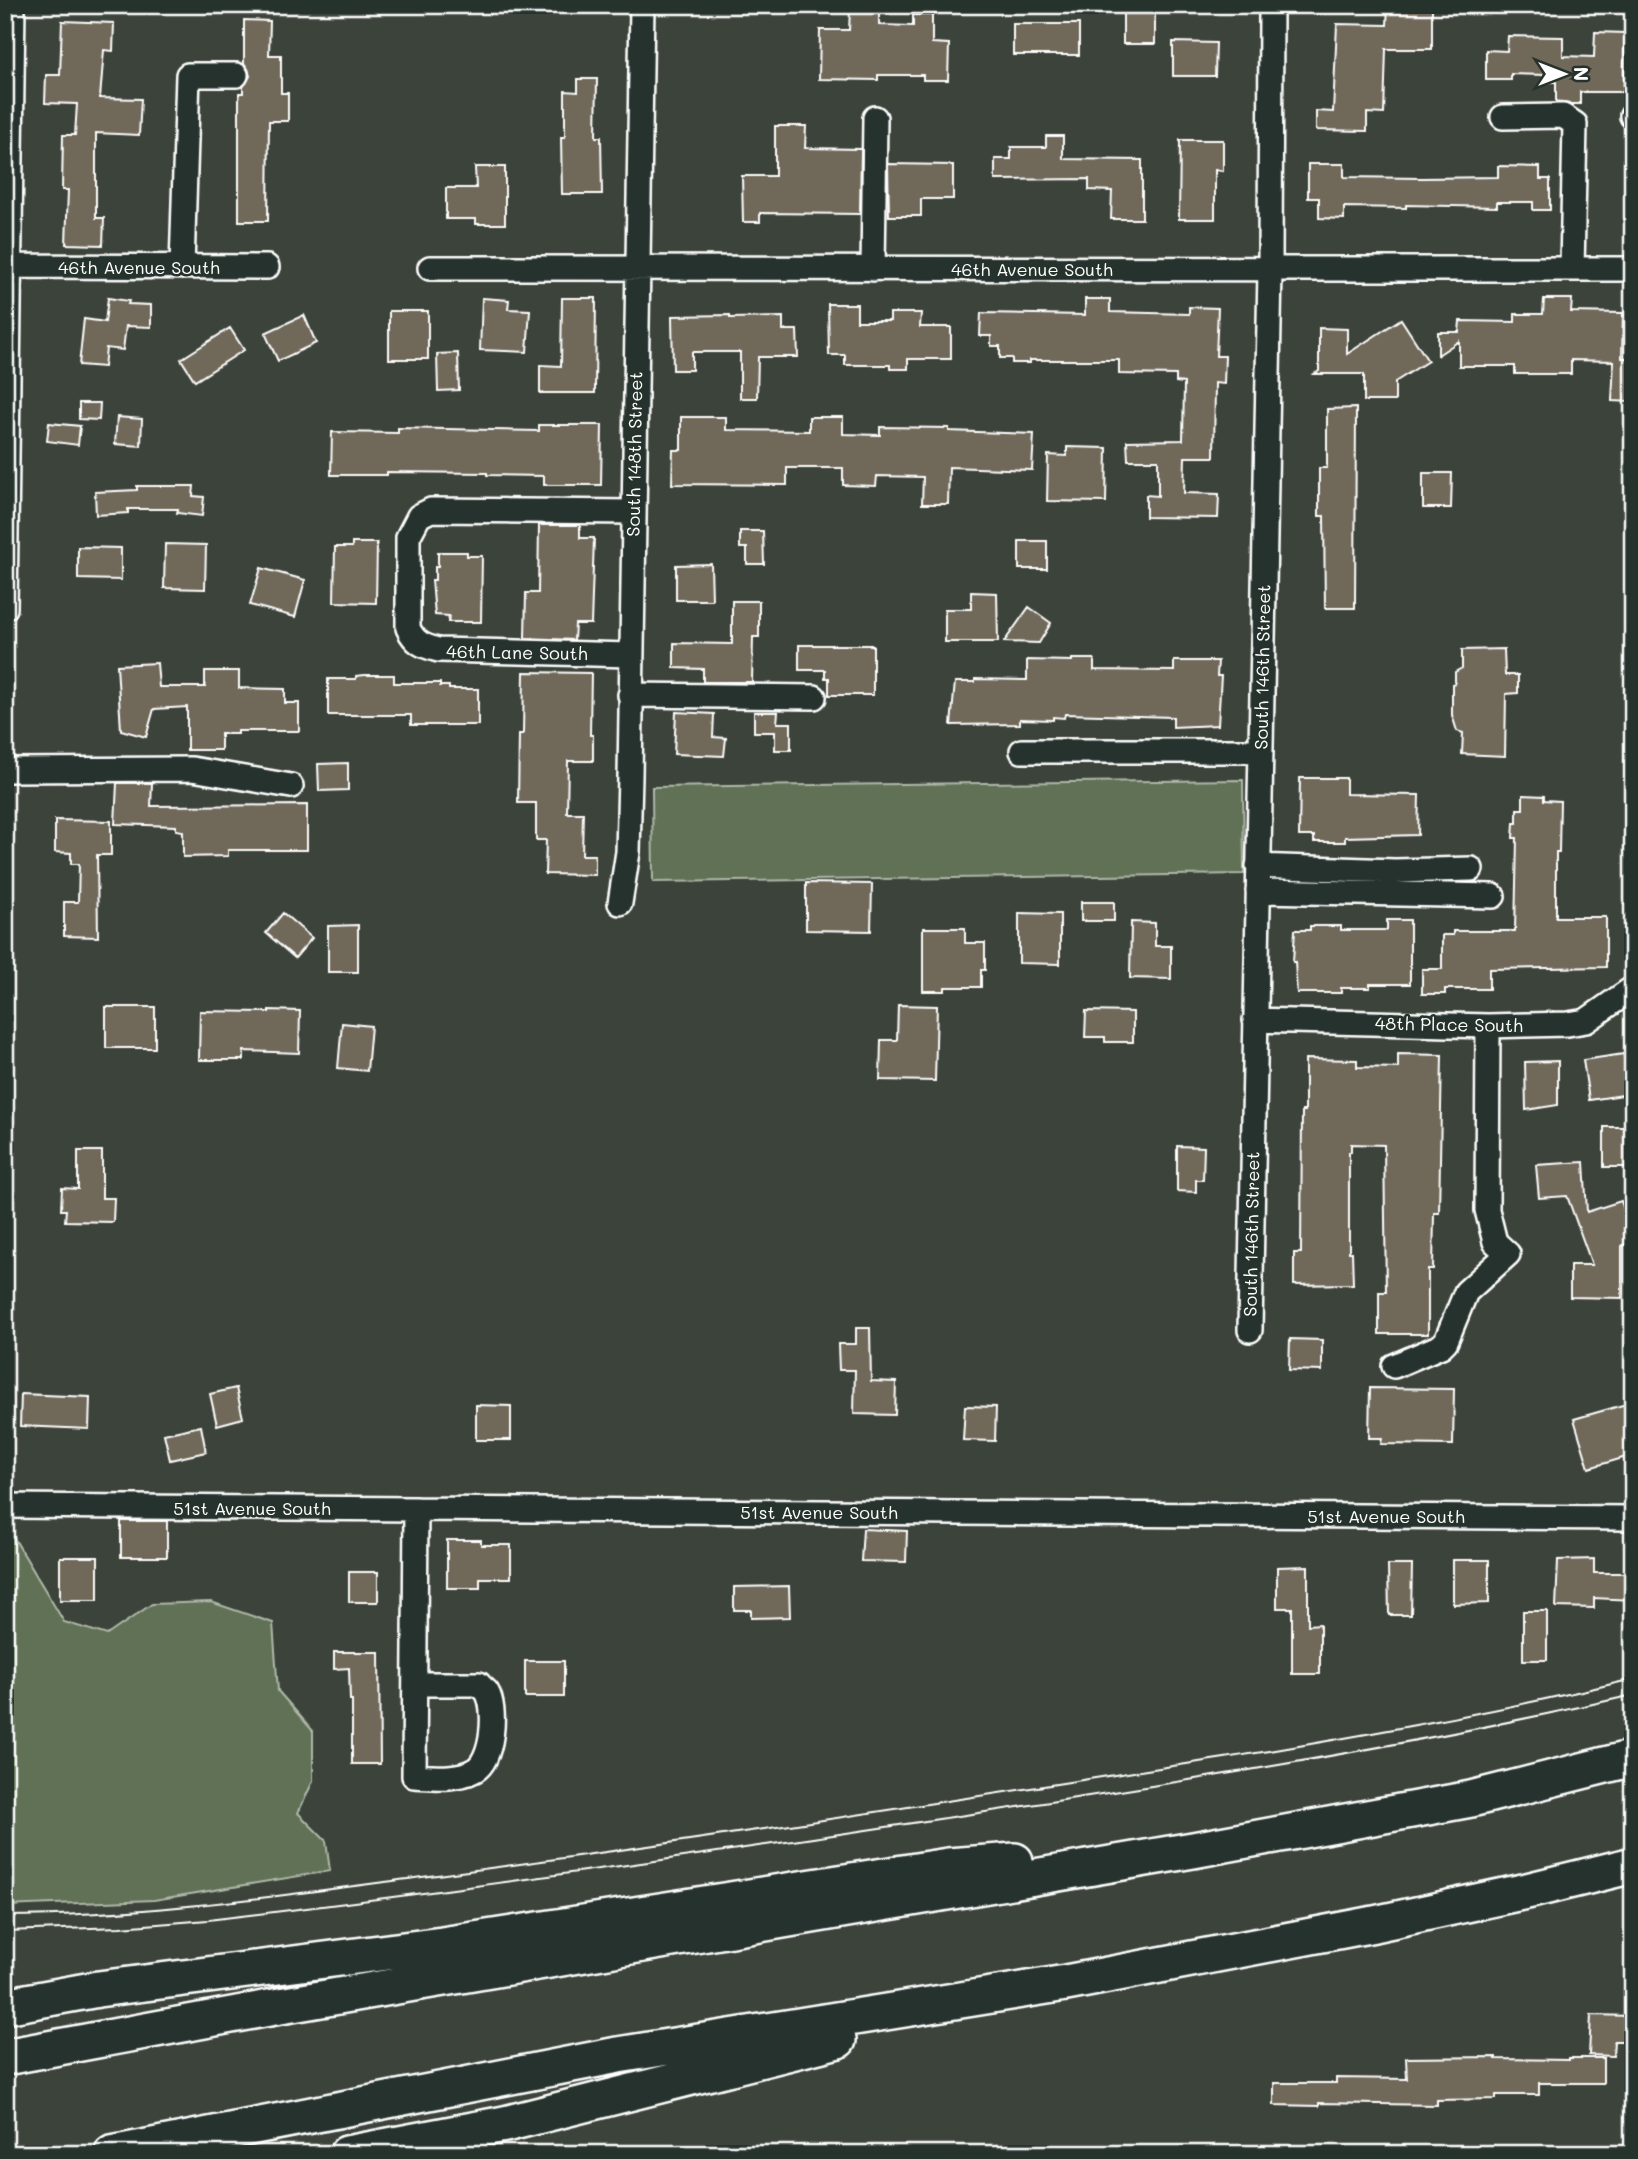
<svg xmlns="http://www.w3.org/2000/svg" width="1638" height="2159" viewBox="0 0 1638 2159" font-family="Mali,sans-serif">
<style>
.green{fill:#607154;stroke:#b0b8aa;stroke-width:2}
.building{fill:#706759;stroke:#fff;stroke-width:2}
.lines{fill:none;stroke-linecap:round;stroke-linejoin:round}
.minor-casing{stroke:#fff;stroke-width:28}
.highway-casing{stroke:#fff;stroke-width:40}
.minor{stroke:#26332d;stroke-width:23}
.highway{stroke:#26332d;stroke-width:35}
.tram{stroke:#fff;stroke-width:2}
.labels{text-anchor:middle;dominant-baseline:central;stroke-width:5;stroke-linejoin:round;paint-order:stroke}
.street-label{font-size:18px;fill:#fff;stroke:#26332d}
</style>
<rect width="100%" height="100%" fill="#3c433a"/>
<filter id="ink" filterUnits="userSpaceOnUse"><feTurbulence type="fractalNoise" baseFrequency=".0143" numOctaves="2"/><feDisplacementMap in="SourceGraphic" scale="14" xChannelSelector="R" yChannelSelector="G"/><feConvolveMatrix kernelMatrix="1 2 1 2 8 2 1 2 1" color-interpolation-filters="sRGB"/></filter>
<g filter="url(#ink)">
<path class="green" d="M1243 780 1244 874 653 882 652 787Z
M5 1536 14 1538 64 1622 107 1635 152 1604 211 1602 273 1623 278 1691 313 1731V1781L298 1813 326 1841 330 1871 154 1900 5 1906Z"/>
<path class="building" d="M1388 5H1432V49H1386L1384 114 1367 113V131L1316 130V111L1333 112 1337 24 1387 25Z
M850 10 879 11V25L913 26V15H932V43L949 44 948 80H923V75H878V80L819 79 820 30H849Z
M1123 12H1155V44H1123Z
M244 20 270 21 269 55H281V93H288V121H269L268 221H239V93H243V87L250 76 248 69 244 63Z
M62 21 114 23 113 51 104 50 100 98 141 99 139 135 96 133V218H104L103 245 66 244 68 190H62L63 135H75L77 104 45 103 46 75H60Z
M1013 24H1079V55H1013Z
M1595 32 1625 33 1624 92H1580V104H1570L1556 102V82H1546V75L1511 74V80H1486V50L1507 51 1508 36 1563 37V56L1594 57Z
M1173 42 1216 43 1215 76H1173Z
M578 79H597L596 137H601L602 194H562L561 137H565V91L578 92Z
M775 126H806L805 148 861 149 860 214 760 213V222H743L742 176H775Z
M1046 136H1063V159L1142 160V219H1111L1112 191 1089 190V179L995 180V159H1011V147H1046Z
M1180 140H1223V171L1215 170V219H1179Z
M888 164 953 165V199H921V216H889Z
M1308 164H1344V177L1422 178 1498 177V166L1540 167V179H1550V210H1533V202H1497V207L1406 205V208L1344 207V219L1319 218V198H1308Z
M475 167H505V224H476V219H446V188H476Z
M108 298 129 301 128 304 151 305V327L126 326 123 350 106 348 104 367 79 365 84 319 105 322Z
M482 298 509 300 508 309 530 310 527 352 480 350Z
M562 298H596L595 393H540V365L561 366Z
M1085 299H1110V312L1189 314V307L1218 308 1216 356H1225L1224 384 1215 383 1214 457H1185L1184 493 1219 494 1218 518 1146 517V495L1158 496V460H1128L1127 441 1183 440 1184 383 1176 382V375L1119 374V360H1030V363H1012V358H1000V346H991V336H980L981 313 1085 315Z
M1544 299H1572L1571 312 1623 313 1622 358H1633V402L1612 401 1614 361 1571 360V374H1515V366H1459V341L1438 355V332H1459L1460 321 1515 322V314H1543Z
M828 304H857V321H890V313H921L920 327H951V359H908V369H890V365H845V355H829Z
M389 311H428V359H389Z
M304 315 316 343 278 361 265 333Z
M730 315V318L783 317V330H797L798 357H758L757 398H740V352H692V370H673L672 316Z
M1401 319 1428 361 1395 382V401H1364V374H1314L1319 371V328L1347 329V354Z
M230 328 244 350 195 381 181 359Z
M458 353 459 390 438 391 437 354Z
M79 403H100L99 420 79 419Z
M1356 408 1355 608H1325L1324 516H1319V468H1327V409Z
M117 417 142 419 141 446 115 444Z
M681 417H726V430L809 431V417H843V434L880 435V427L949 428V431L1034 434 1032 470 949 467 948 504H922L923 477 877 476 876 486 843 485V468H787V485L672 484 673 450H681Z
M49 423 80 426 78 445 47 441Z
M539 425H602L601 485H544V476L487 475V473L387 472V475H331L332 432 398 433V428L539 431Z
M1067 447 1107 448 1106 502 1047 501 1048 455 1067 456Z
M1423 473H1452L1451 508H1423Z
M137 486H194L193 496 204 497 202 516 177 513 178 509H128V513L96 515 95 492 137 490Z
M539 525H580V538H594L591 624H575L574 640 525 638 526 593H538Z
M740 531H763L764 564H747V548H740Z
M1019 541H1047V569H1019Z
M352 543H377L376 603 334 602 335 547H352Z
M165 544 206 545 205 589 164 588Z
M78 547 121 548V580L78 579Z
M438 552H467V556H482L481 622H448L449 616 435 615 432 580H435V567H438Z
M711 564 712 600H676V565Z
M261 568 305 580 295 617 250 605Z
M971 592 997 593 998 642H945V609H971Z
M732 601H759V637H753L752 682H703V669L674 668V643L732 644Z
M1029 607 1051 623 1039 643 1004 642Z
M799 645H873V695H829V678H825V670H799Z
M1504 649 1505 675H1518V693L1506 694 1505 756 1462 754 1463 733 1457 731 1452 715V684L1455 683V672L1462 668V650Z
M1072 659H1094V670L1174 671V661H1218L1217 676H1221L1218 725 1173 727V717L1065 714 1064 718 1053 717V720L1020 719V724L951 725 955 682H975V679L1027 680V660L1072 661Z
M157 663 159 687H205V671H239V688L285 689V703H299V731H238V734H221V750H187V707L154 709 146 737 121 730 117 665Z
M524 672 591 673 590 735H593V761H568L567 813H583L582 855H595V875L545 874 546 840H536V803H518L519 734H523Z
M365 675H394V683H440V686H449V689H478V725H411V715H328V679H356V676Z
M676 712 714 714 713 737 726 738 724 756 674 754Z
M754 712H778L777 723H791V750H775V732H754Z
M348 763V790L319 791 318 764Z
M1300 778H1346V794L1419 795 1418 835 1345 837V842H1314V836H1299Z
M117 783H152L151 806 307 805V850H228V856L183 857V831L176 830V826L115 824Z
M1523 795 1544 796V800L1560 801 1559 852H1556V917H1606V967L1489 969V989H1445V994H1422V969H1442V935H1453V931H1515L1517 838H1513L1514 823H1517V809H1523Z
M55 820 111 821V855H97L98 937 64 936V902H78L79 864H71V853L55 852Z
M806 883 872 884 871 931 806 930Z
M1081 902H1114V921H1081Z
M283 913 312 938 295 958 266 933Z
M1019 913 1060 914V964L1019 963Z
M1387 920H1410V984H1370V988H1341V993H1297L1295 962H1293L1295 930H1310V926H1341V930H1387Z
M1131 922 1155 923V946H1171V979L1130 978Z
M358 925V972H328V926Z
M923 928H965V943H985V970H981V987H945V991H923Z
M898 1005 937 1006 935 1081 880 1080 881 1040H897Z
M106 1007H155V1048H106Z
M269 1010 300 1011 299 1053 244 1051V1060H199L200 1011 269 1012Z
M1086 1011 1133 1012V1042H1105V1037H1085Z
M342 1023 371 1026 367 1071 338 1068Z
M1398 1054 1442 1055 1439 1213H1434L1433 1269H1428V1334H1379V1292H1386L1384 1145 1351 1144V1152H1349V1252H1352L1353 1284 1294 1285V1253H1301L1302 1111H1305V1059L1357 1060V1067L1398 1068Z
M1624 1054 1630 1094 1589 1100 1583 1060Z
M1558 1061V1105L1526 1110 1525 1062Z
M1604 1127H1633V1167H1604Z
M1177 1146 1204 1147 1203 1180H1196V1192L1177 1191Z
M78 1151H102V1198H114L113 1222 65 1221 66 1210H61L62 1188 78 1189Z
M1584 1162 1587 1212 1621 1201 1633 1234V1242L1622 1246V1298L1570 1297V1265H1592L1567 1196 1539 1198 1536 1165Z
M856 1328H870L871 1381 896 1382 895 1415 854 1414 855 1370H839L838 1344H856Z
M1290 1339 1322 1340V1371L1289 1370Z
M236 1388 243 1418 217 1425 210 1394Z
M1370 1388 1454 1389 1453 1445 1381 1444 1382 1438H1369Z
M21 1394 90 1397 89 1429 20 1426Z
M1633 1402V1455L1589 1468 1574 1419Z
M476 1405 511 1406V1440H476Z
M965 1406 996 1407 995 1441 963 1440Z
M201 1426 206 1452 170 1460 164 1434Z
M121 1521H167V1557H121Z
M863 1529 907 1531 906 1562 861 1561Z
M447 1540H481V1545H511V1578H480V1588H447Z
M60 1557H98V1600H60Z
M1594 1559V1573H1633V1600L1594 1598V1608L1556 1607 1558 1560Z
M1453 1560H1489V1603L1453 1604Z
M1388 1565H1412L1411 1615H1389Z
M1308 1566V1625L1320 1624V1674H1292V1608H1277V1567Z
M349 1572H378V1602H349Z
M789 1586 790 1617 751 1618V1610H734V1587Z
M1523 1611H1547V1660H1523Z
M334 1652H379L380 1764H352V1700H350L349 1668 334 1669Z
M525 1661H564V1697H525Z
M1591 2015 1633 2016V2041H1614L1613 2056 1589 2055Z
M1496 2057V2059L1569 2060V2058H1603V2083H1539V2095H1496V2099L1437 2100V2105L1319 2103V2106L1274 2105V2083H1336V2078L1407 2079 1406 2058Z"/>
<g class="lines">
<defs>
<path id="minor" d="M1632 116H1633
M1503 117 1563 116 1575 124 1572 269
M10 266 267 267
M182 267 188 75H236
M430 268 1633 269
M873 269 875 118
M5 608 13 5
M630 655 438 650C423 646 415 643 408 628V537L419 516 431 510 633 512
M630 695 814 697
M1022 751H1260
M5 770 192 769 291 786
M1258 866 1395 871 1471 869
M1258 891 1493 896
M620 903 628 852 630 777 642 5
M1255 1020 1488 1026 1568 1024 1586 1021 1633 988
M1250 1330 1270 270 1271 5
M1394 1366 1441 1346 1446 1341 1466 1292 1508 1254 1495 1242 1487 1210 1488 1026
M5 1506 1633 1518
M415 1684H479C481 1687 485 1689 487 1692 497 1709 493 1759 475 1770 457 1780 434 1777 414 1776 415 1687 415 1598 416 1509"/>
<path id="highway" d="M5 2006 98 1989 442 1945 948 1866 1015 1861
M5 2057 280 2006 1193 1850 1471 1799 1633 1758
M112 2154 618 2055 1066 1983 1374 1924 1527 1891 1633 1865
M347 2154 505 2124 838 2040"/>
</defs>
<use href="#minor" class="minor-casing"/>
<use href="#highway" class="highway-casing"/>
<use href="#minor" class="minor"/>
<use href="#highway" class="highway"/>
<path class="tram" d="M5 1916C153 1916 299 1893 445 1874 721 1838 995 1793 1270 1751 1392 1730 1513 1708 1633 1679
M5 1931 120 1927 208 1920C446 1892 683 1858 919 1822 1158 1786 1397 1749 1633 1695"/>
</g>
</g>
<g class="labels">
<g class="street-label">
<text x="139" y="267">46th Avenue South</text>
<text x="1032" y="269">46th Avenue South</text>
<text transform="translate(634 454) rotate(-89)">South 148th Street</text>
<text transform="translate(517 652) rotate(1)">46th Lane South</text>
<text transform="translate(1262 667) rotate(-89)">South 146th Street</text>
<text transform="translate(1449 1024) rotate(1)">48th Place South</text>
<text transform="translate(1251 1234) rotate(-89)">South 146th Street</text>
<text x="252" y="1508">51st Avenue South</text>
<text x="819" y="1512">51st Avenue South</text>
<text x="1386" y="1516">51st Avenue South</text>
</g>
</g>
<rect width="1638" height="2159" fill="none" stroke="#26332d" stroke-width="28"/>
<rect x="14" y="14" width="1610" height="2131" fill="none" stroke="#fff" stroke-width="2.5" filter="url(#ink)"/>
<g transform="translate(1564 74) rotate(90)" stroke="#26332d" stroke-width="5" paint-order="stroke">
<path d="M0-5L12 26L0 18L-12 26Z" fill="#ffffff"/>
<text y="-10" font-size="19" font-weight="bold" text-anchor="middle" fill="#ffffff">N</text>
</g>
</svg>
